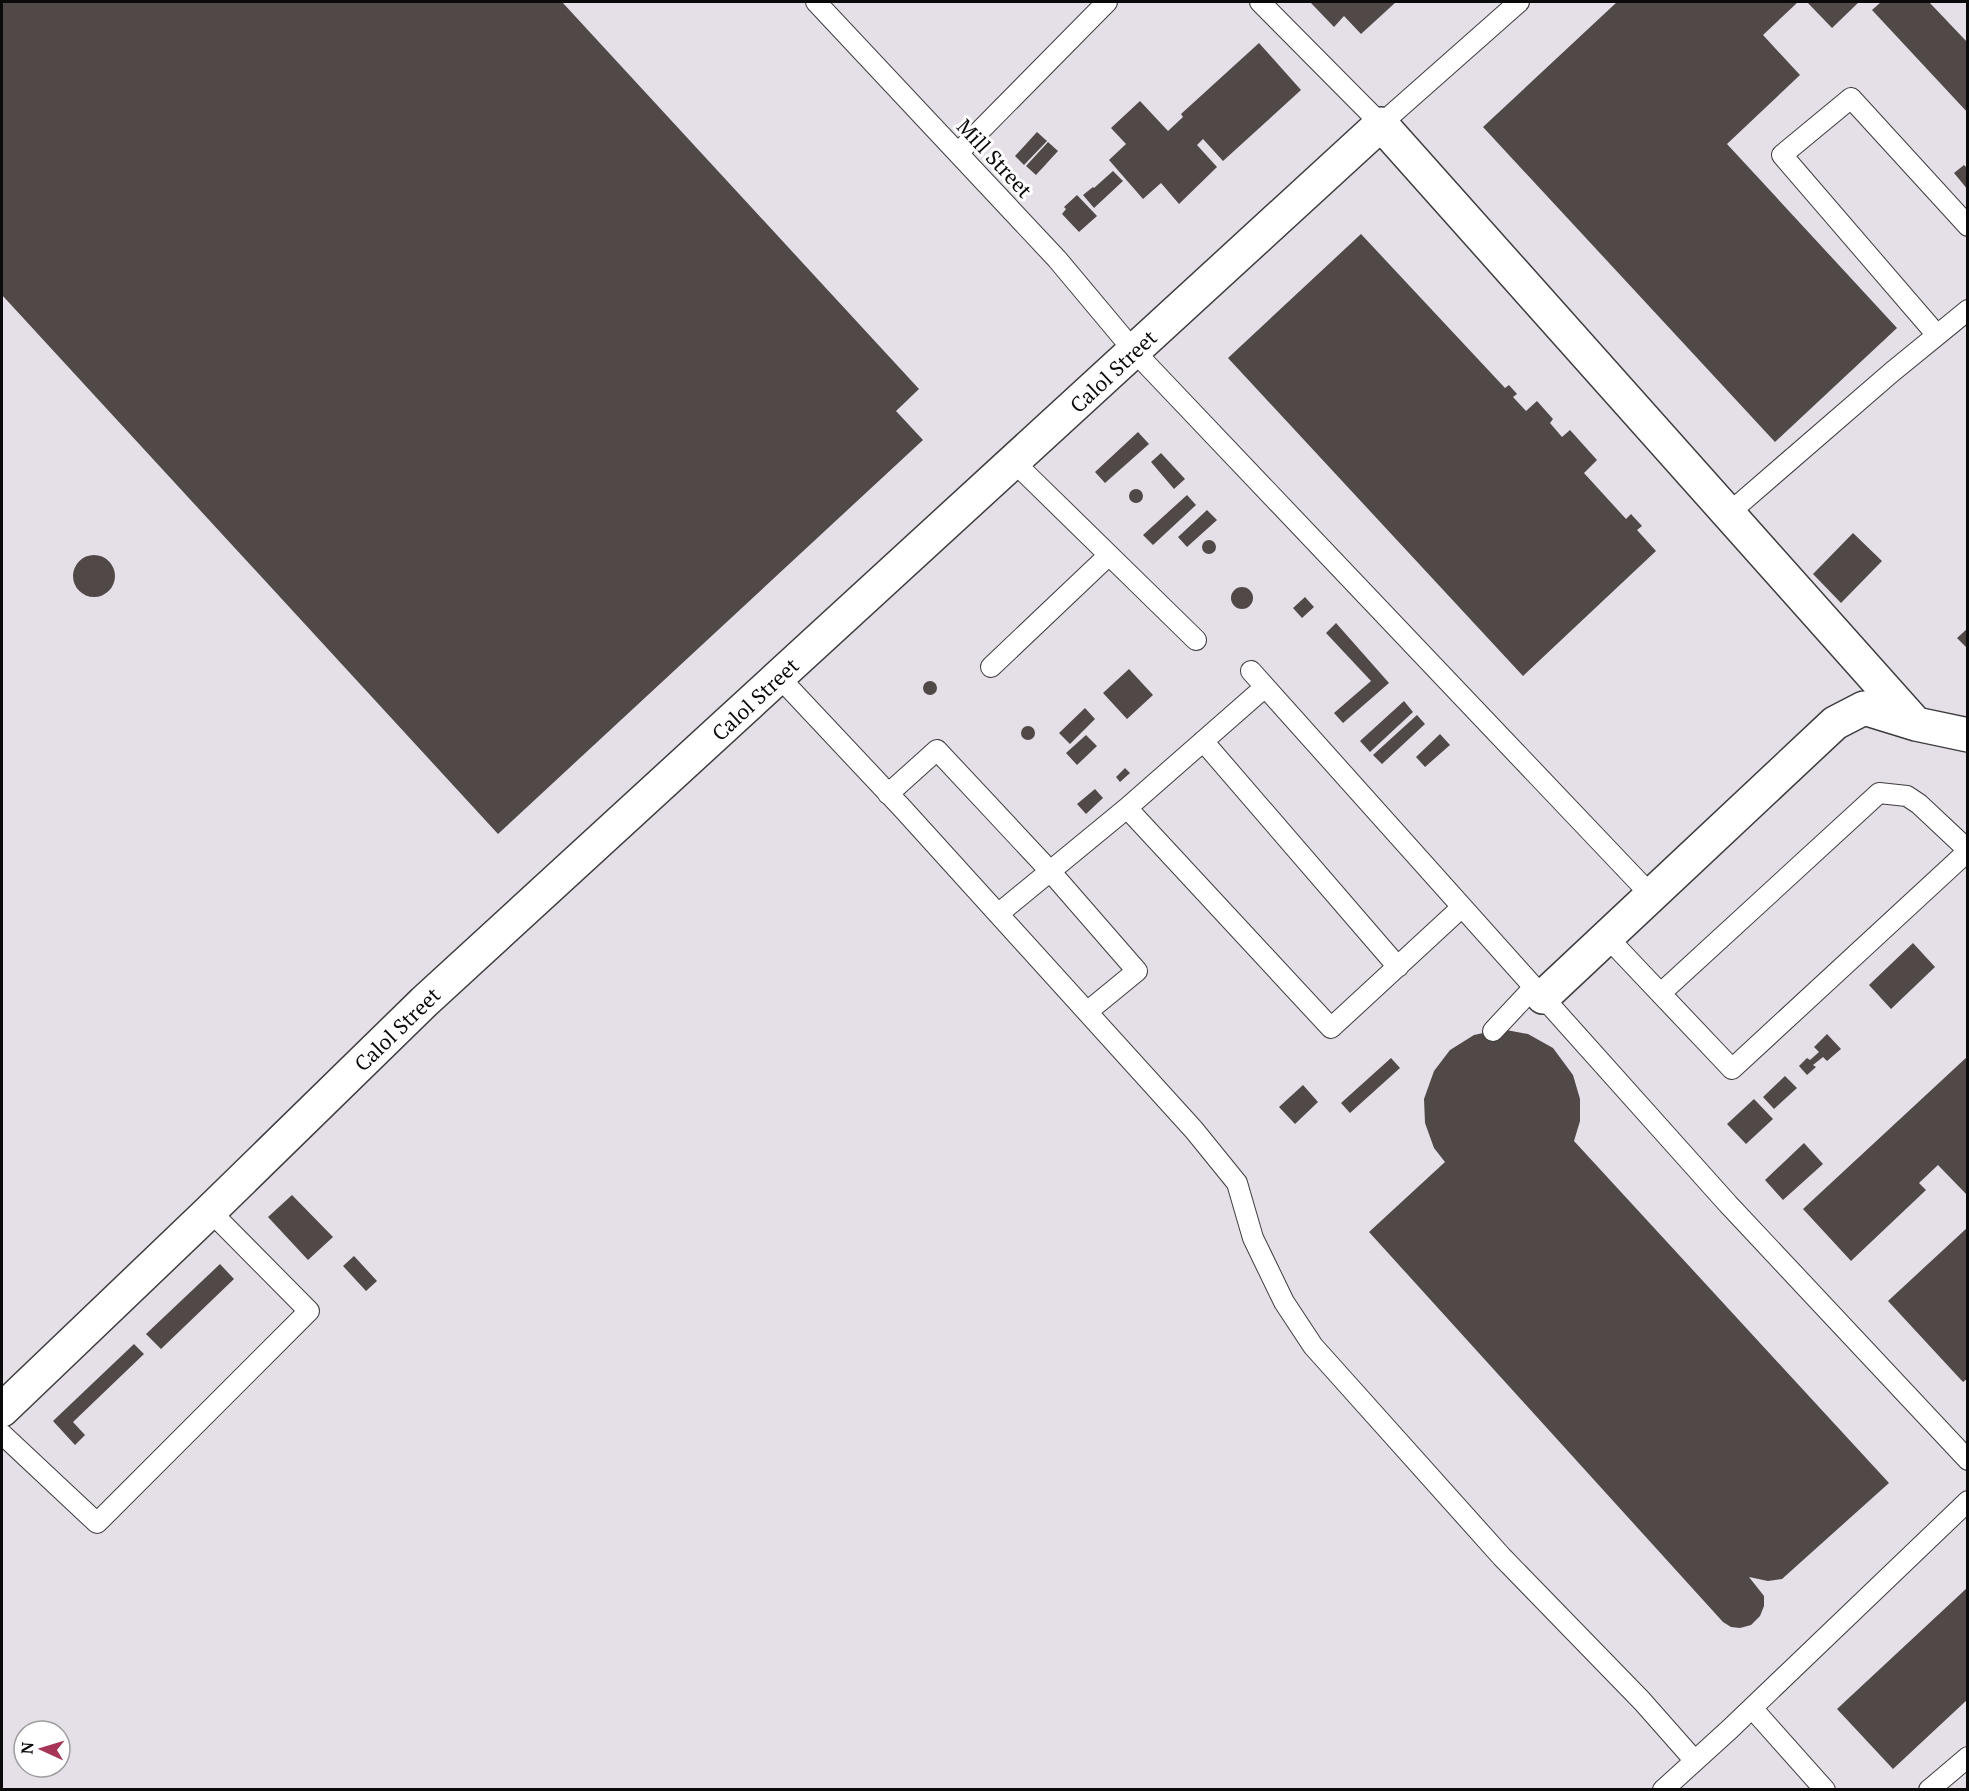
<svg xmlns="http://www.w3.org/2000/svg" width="1969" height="1791" viewBox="0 0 1969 1791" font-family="'PT Serif',serif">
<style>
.industrial{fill:#e5dfe8;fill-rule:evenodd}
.building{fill:#514948}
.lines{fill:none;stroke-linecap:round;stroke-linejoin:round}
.lane-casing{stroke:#3d3d3d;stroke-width:22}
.street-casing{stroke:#3d3d3d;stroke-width:36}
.lane{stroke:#fff;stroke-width:20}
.street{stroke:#fff;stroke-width:33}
.labels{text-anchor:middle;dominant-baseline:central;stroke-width:6;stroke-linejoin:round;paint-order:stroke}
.street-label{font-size:21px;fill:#0a0a0a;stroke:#fff}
</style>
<rect width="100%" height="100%" fill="#fcf4ea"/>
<path class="industrial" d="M2 2H1967V1789L2 1790ZM24 1731H60V1767H24Z"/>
<path class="building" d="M2 2H562L919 389 896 411 923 440 498 834 2 295Z
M1310 2H1396L1361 34 1344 16 1334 27Z
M1617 2H1798L1763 35 1800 75 1727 144 1897 328 1775 442 1483 127Z
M1807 2H1859L1832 28Z
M1881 2H1929L1968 43V113L1872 10Z
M1259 43 1301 90 1223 161 1203 139 1197 145 1217 167 1179 204 1161 183 1143 199 1109 160 1126 144 1111 128 1140 101 1168 131 1183 117 1181 114Z
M1037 132 1047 141 1024 165 1015 156Z
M1048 142 1058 151 1036 175 1026 166Z
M1964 165 1968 169V190L1954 173Z
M1113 171 1123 181 1094 208 1083 195 1093 187 1094 188Z
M1077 195 1097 216 1079 232 1062 214 1066 209 1064 207Z
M1361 234 1505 388 1509 385 1517 394 1513 397 1526 411 1537 401 1553 419 1550 423 1562 437 1570 430 1597 460 1584 473 1626 519 1631 514 1642 526 1637 530 1656 551 1523 676 1228 358Z
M1138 432 1149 444 1105 483 1095 472Z
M1161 453 1185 479 1174 489 1151 462Z
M1129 496a7 7 0 1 1 14 0a7 7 0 1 1-14 0Z
M1187 495 1196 505 1153 545 1143 535Z
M1207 510 1217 520 1187 547 1178 537Z
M1853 533 1882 561 1841 603 1813 574Z
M1202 547a7 7 0 1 1 14 0a7 7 0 1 1-14 0Z
M73 576a21 21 0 1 1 42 0a21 21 0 1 1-42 0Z
M1231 598a11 11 0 1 1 22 0a11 11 0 1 1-22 0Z
M1305 597 1314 607 1302 618 1293 608Z
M1336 623 1389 683 1343 723 1334 713 1371 681 1326 633Z
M1968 628V649L1957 638Z
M1129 669 1153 695 1127 719 1103 693Z
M923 688a7 7 0 1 1 14 0a7 7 0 1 1-14 0Z
M1404 701 1413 712 1370 752 1360 741Z
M1085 708 1095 719 1070 744 1059 733Z
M1417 715 1425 724 1382 764 1373 755Z
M1021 733a7 7 0 1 1 14 0a7 7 0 1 1-14 0Z
M1440 734 1450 745 1425 767 1416 757Z
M1086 735 1097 746 1077 765 1066 753Z
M1125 768 1130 773 1120 782 1116 777Z
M1095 789 1103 798 1086 814 1077 804Z
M1913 943 1935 967 1891 1009 1869 985Z
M1501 1029 1528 1034 1553 1048 1573 1075 1580 1099V1121L1574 1141 1889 1483 1782 1579 1768 1581 1749 1577 1764 1596V1606L1760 1616 1751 1625 1740 1628 1731 1627 1723 1622 1369 1232 1445 1162 1434 1148 1425 1123 1424 1099 1434 1071 1450 1050 1474 1035Z
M1827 1034 1841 1049 1827 1061 1823 1057 1813 1065 1816 1067 1807 1075 1799 1066 1807 1058 1810 1060 1819 1052 1814 1047Z
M1968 1056V1196L1938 1165 1919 1183 1926 1190 1851 1261 1803 1209Z
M1391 1058 1400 1068 1350 1113 1341 1103Z
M1785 1076 1797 1088 1774 1109 1763 1097Z
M1303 1085 1318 1102 1295 1124 1279 1107Z
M1754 1099 1773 1119 1746 1144 1727 1124Z
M1804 1143 1823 1164 1783 1200 1765 1180Z
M292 1195 333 1237 308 1260 268 1217Z
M1968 1227V1378L1963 1382 1888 1301Z
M354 1256 377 1281 366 1291 343 1266Z
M220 1264 234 1279 161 1349 146 1334Z
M134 1344 144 1354 73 1422 85 1435 75 1445 53 1421Z
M1968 1587V1699L1893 1769 1837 1709Z"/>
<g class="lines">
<defs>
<path id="lane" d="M816 2 1057 259 1134 351 1651 895
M1260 2 1381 124 1519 2
M958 153 1107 2
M1937 335 1782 155 1851 98 1968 226
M1014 462 1196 640
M1729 513 1892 372 1968 310
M991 667 1109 555
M1251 671 1728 1204 1968 1460
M779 677 903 809 1194 1130 1237 1183 1253 1238 1284 1302 1313 1346 1502 1557 1642 1701 1695 1761
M1265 687 1127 808 1331 1028 1462 907
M1203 741 1398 967
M888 794 937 750 1050 871 1137 971 1087 1012
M998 914 1127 808
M1607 937 1732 1069 1968 851
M1661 993 1879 793 1907 796 1919 804 1968 850
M1493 1031 1534 987
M2 1434 97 1523 309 1311 210 1211
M1752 1708 1825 1790
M1663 1790 1730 1729 1968 1501
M1929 1790 1968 1757"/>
<path id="street" d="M1543 997 1835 723 1864 708 1916 724 1968 735
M2 1410 210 1211 424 1002 1381 124 1916 724"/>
</defs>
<use href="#lane" class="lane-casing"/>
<use href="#street" class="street-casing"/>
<use href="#lane" class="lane"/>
<use href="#street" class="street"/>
</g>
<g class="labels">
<g class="street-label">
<text transform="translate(995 158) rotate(47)">Mill Street</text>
<text transform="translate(1113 371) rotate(-43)">Calol Street</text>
<text transform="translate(755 699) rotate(-43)">Calol Street</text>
<text transform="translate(397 1029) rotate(-44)">Calol Street</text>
</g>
</g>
<rect width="1969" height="1791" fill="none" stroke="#0a0a0a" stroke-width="6"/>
<g transform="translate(42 1749) rotate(274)"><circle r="28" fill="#ffffff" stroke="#9d9d9d" stroke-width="1.5"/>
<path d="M0-4.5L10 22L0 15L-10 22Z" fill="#a73556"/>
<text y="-9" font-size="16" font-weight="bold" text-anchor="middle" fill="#0a0a0a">N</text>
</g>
</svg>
